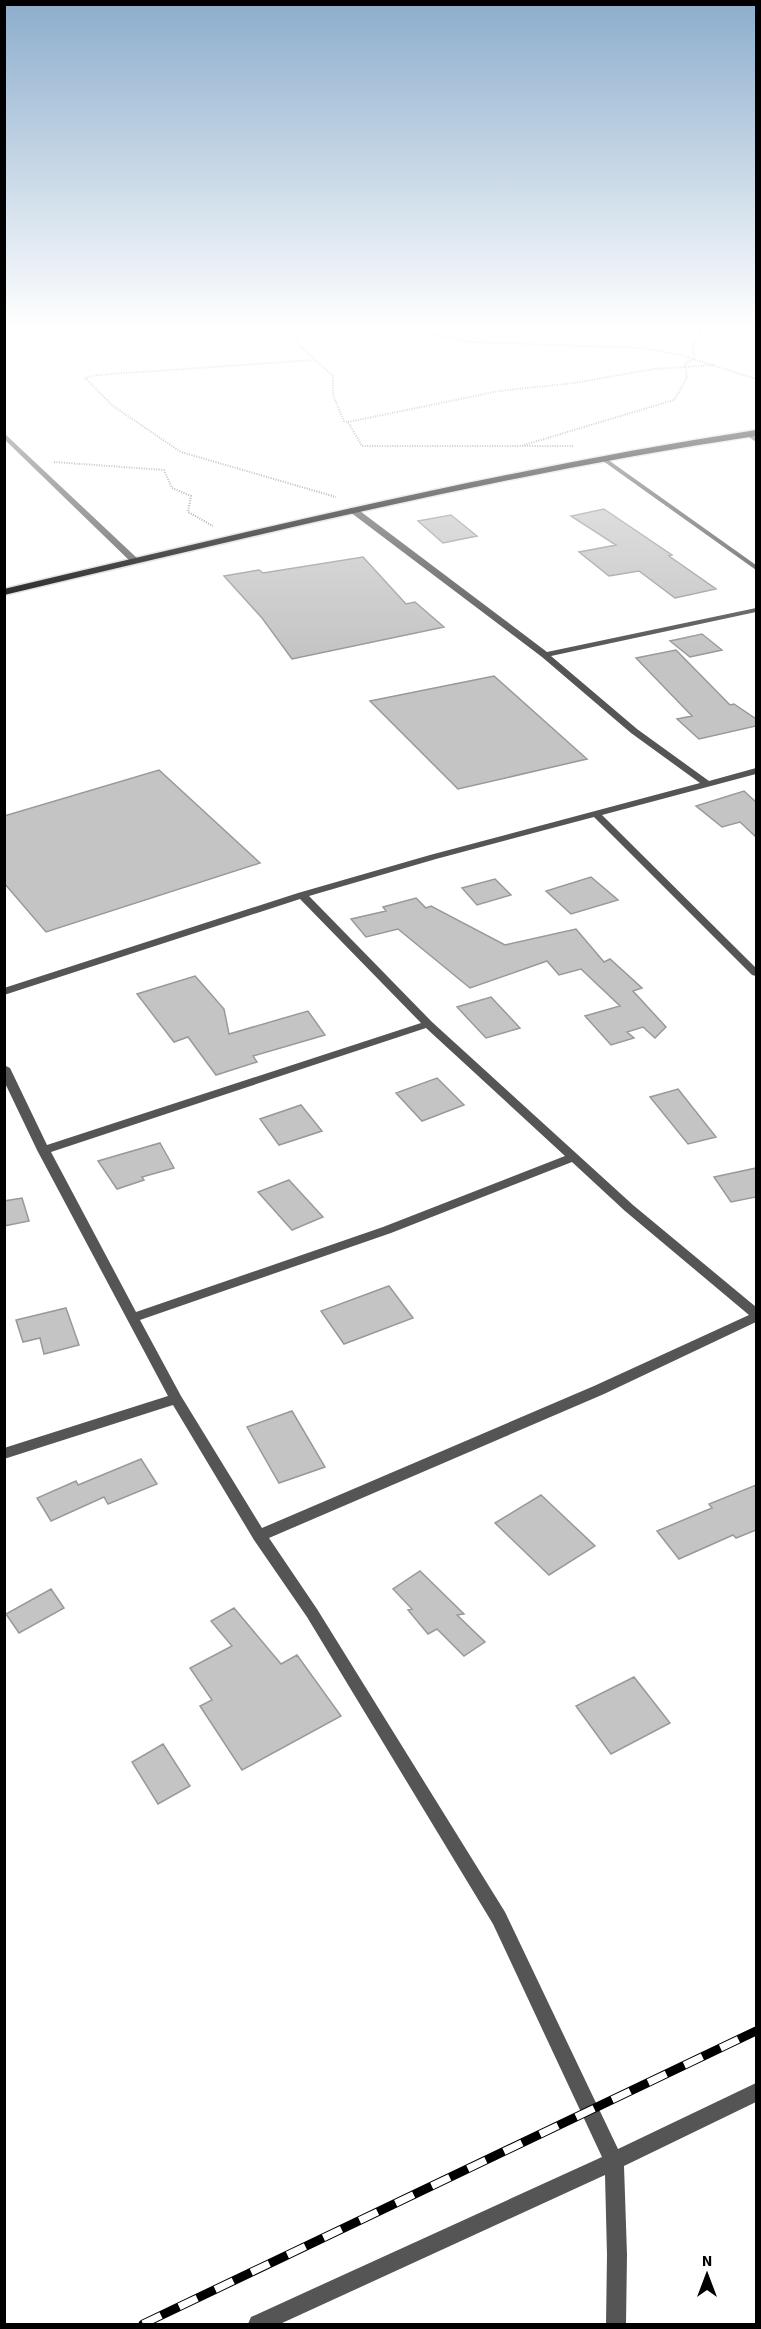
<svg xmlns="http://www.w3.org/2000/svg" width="761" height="2329" viewBox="0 0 761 2329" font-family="'Source Sans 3',sans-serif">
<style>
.building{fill:#c4c4c4;stroke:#999;stroke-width:1.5}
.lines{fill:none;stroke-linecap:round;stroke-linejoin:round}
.primary-casing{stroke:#dbdbdb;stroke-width:3}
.path{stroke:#777;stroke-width:2;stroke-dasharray:1 1.5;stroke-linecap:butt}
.street{fill:#555;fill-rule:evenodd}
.primary{fill:#000;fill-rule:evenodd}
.rail-casing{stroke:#000;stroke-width:9}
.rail{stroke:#fff;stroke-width:7;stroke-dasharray:20;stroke-linecap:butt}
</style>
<rect width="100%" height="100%" fill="#fff"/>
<path class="building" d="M604 509 672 555 669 556 716 589 675 598 639 571 609 576 579 552 616 545 571 516Z
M451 515 477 536 443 543 418 521Z
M363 557 406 604 415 602 444 627 292 659 262 618 224 576 259 570 263 573Z
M702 634 722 650 690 657 670 641Z
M676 650 730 705 734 704 756 719V726L699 739 677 719 692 716 636 658Z
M494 676 587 759 458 789 370 701Z
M159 770 260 863 46 932 4 883V816Z
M744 791 756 802V837L740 822 722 827 696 806Z
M591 877 618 900 571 914 546 891Z
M495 879 511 895 477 905 462 888Z
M416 898 426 908 431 906 505 945 576 929 604 962 610 959 642 988 633 991 666 1027 655 1038 643 1027 627 1032 634 1038 611 1045 585 1016 620 1006 581 969 559 975 547 961 470 988 398 929 366 937 351 919 386 911 383 907Z
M195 976 224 1009 229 1034 308 1011 325 1035 253 1056 257 1062 216 1075 188 1037 174 1042 137 994Z
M491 997 520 1028 486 1038 457 1007Z
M437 1078 464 1105 422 1121 396 1093Z
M678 1089 716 1137 688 1144 650 1097Z
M301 1105 322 1131 279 1145 260 1119Z
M160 1143 174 1168 142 1177 144 1180 117 1189 98 1161Z
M756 1168V1197L731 1202 714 1177Z
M289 1180 323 1217 292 1230 258 1192Z
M22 1198 29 1221 4 1226V1201Z
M389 1286 413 1318 344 1344 321 1311Z
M66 1308 79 1345 44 1354 40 1338 23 1342 16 1320Z
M292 1411 325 1467 279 1483 247 1427Z
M141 1459 157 1484 108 1504 104 1497 51 1521 37 1498 76 1481 78 1485Z
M756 1485V1530L736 1538 733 1535 679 1559 657 1531 712 1508 709 1504Z
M541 1495 595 1546 549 1575 495 1523Z
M420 1571 464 1614 457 1615 485 1642 464 1656 437 1629 428 1634 408 1610 412 1609 393 1589Z
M51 1589 64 1608 19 1633 6 1614Z
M234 1608 281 1664 297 1655 341 1716 242 1770 200 1706 212 1700 190 1668 232 1646 211 1621Z
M634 1677 670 1723 611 1754 576 1706Z
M163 1744 190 1786 158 1804 132 1762Z"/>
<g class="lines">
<defs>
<path id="primary" d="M756 430V436C503 474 254 536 4 595V589C254 530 503 469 756 430Z"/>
</defs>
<use href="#primary" class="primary-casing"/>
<path class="path" d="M289 328 301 347 333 376V395L344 421 348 422 362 446H574
M403 328 471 342 642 348 681 355 756 379
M314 360 97 375 85 378 113 406 181 452 336 497
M348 422 499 391 574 383 654 369 715 365
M524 445 674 400 687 378 685 363 694 359 693 343 702 333 698 328
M54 462 164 470 172 488 191 496 188 512 213 526"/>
<path class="street" d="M4 433 138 559V563H132L4 439Z
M746 433H750L756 437V442L746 435Z
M603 459H607L756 565V570L603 461Z
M350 508H356L547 652 756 608V612L551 656 637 729 709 781 756 768V774L602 815 756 968V976L752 975 594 817 436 859 309 896 432 1022 633 1205 756 1307V1322L604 1394 269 1538 317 1609 505 1912 618 2149 756 2083V2102L624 2166 627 2255 626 2324H606L607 2255 605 2175 280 2324H248L251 2317 602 2157 493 1924 307 1617 254 1540 173 1405 4 1459V1448L168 1396 37 1150 4 1081V1065L10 1068 47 1145 421 1023 300 899 4 995V988L298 893 430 855 700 783 631 733 542 657 350 512ZM426 1028 565 1156 383 1227 136 1312 51 1152ZM572 1162 625 1211 749 1315 594 1386 262 1528 181 1396 140 1320 391 1233Z"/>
<use href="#primary" class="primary"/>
<defs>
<path id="rail" d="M143 2324 756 2031"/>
</defs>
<use href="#rail" class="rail-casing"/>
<use href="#rail" class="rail"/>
</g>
<linearGradient id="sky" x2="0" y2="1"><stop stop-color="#8cadcc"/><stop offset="0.5" stop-color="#fff"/><stop offset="1" stop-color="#fff" stop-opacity="0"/></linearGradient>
<rect width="761" height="654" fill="url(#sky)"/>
<rect width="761" height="2329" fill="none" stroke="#000000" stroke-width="12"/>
<g transform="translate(707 2275)" stroke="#ffffff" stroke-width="4.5" paint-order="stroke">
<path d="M0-4.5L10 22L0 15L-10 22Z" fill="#000000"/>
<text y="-9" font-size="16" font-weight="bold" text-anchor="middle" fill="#000000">N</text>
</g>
</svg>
